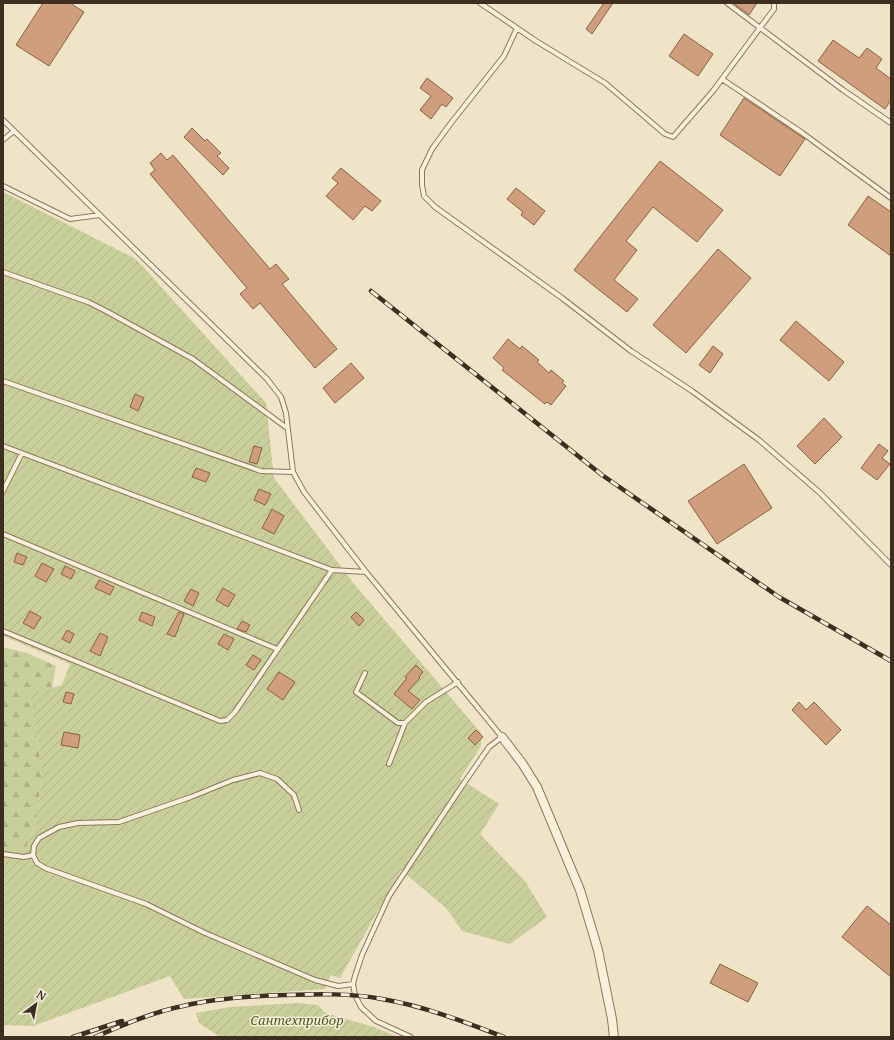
<svg xmlns="http://www.w3.org/2000/svg" width="894" height="1040" viewBox="0 0 894 1040" font-family="'Noto Serif',serif">
<style>
.forest{fill:url(#forest-firs)}
.garden{fill:url(#garden-furrows)}
.building{fill:#cf9f7d;stroke:#8d5f41}
.lines{fill:none;stroke-linecap:round;stroke-linejoin:round}
.service-casing{stroke:#8d765c;stroke-width:6}
.minor-casing{stroke:#8d765c;stroke-width:10}
.service{stroke:#faf1dc;stroke-width:4}
.minor{stroke:#faf1dc;stroke-width:8}
.rail-casing{stroke:#3d2e20;stroke-width:4.5}
.rail{stroke:#f7eed8;stroke-width:3;stroke-dasharray:9;stroke-linecap:butt}
.labels{text-anchor:middle;dominant-baseline:central;stroke-width:3;stroke-linejoin:round;paint-order:stroke}
.park-label{font-size:13px;font-style:italic;fill:#4d5a26;stroke:#f7eed8}
</style>
<defs>
<pattern id="forest-firs" width="22" height="20" patternUnits="userSpaceOnUse"><rect width="22" height="20" fill="#c9cf9b"/><path d="M5 1l3.5 6h-7zM16 11l3.5 6h-7z" fill="#aeb285"/></pattern>
<pattern id="garden-furrows" width="10" height="10" patternUnits="userSpaceOnUse"><rect width="10" height="10" fill="#c9cf9b"/><path d="M-1 1l2-2M0 10L10 0M9 11l2-2" fill="none" stroke="#aeb285"/></pattern>
</defs>
<rect width="100%" height="100%" fill="#f0e4c8"/>
<path class="forest" d="M3 647 27 653 56 666 52 688 30 694 42 770 37 821 24 853 3 849Z"/>
<path class="garden" d="M3 192 136 259 266 403 274 478 355 585 481 733V746L460 779 499 804 480 834 525 881 547 917 510 944 462 931 447 909 401 870 340 978 331 975 325 989 184 999 170 976 33 1026 3 1025V849L24 853 37 821 42 770 30 694 62 685 70 664 3 636Z
M297 1003 318 1005 325 1013 374 1027 398 1037H220L199 1023 196 1013 230 1007Z"/>
<path class="building" d="M43 3H70L84 12 49 66 16 45Z
M604 3H613L592 34 586 29Z
M733 3H757L749 15Z
M684 34 713 54 698 76 669 56Z
M833 40 859 58 867 48 882 59 876 68 891 79V100L885 109 818 61Z
M427 78 453 98 446 107 442 104 431 119 420 110 431 96 420 88Z
M744 98 805 139 780 176 720 135Z
M192 128 205 141 207 139 221 153 217 156 229 168 223 175 184 137Z
M161 153 167 160 173 155 270 269 276 264 289 279 282 284 337 349 315 368 260 303 253 309 240 294 247 288 150 174 155 170 150 163Z
M660 161 723 210 697 242 653 207 626 241 637 250 614 280 638 299 627 312 574 270Z
M341 168 381 201 372 211 365 206 353 220 326 196 338 183 332 178Z
M516 188 545 211 534 225 521 215 523 212 507 199Z
M868 196 891 212V256L848 225Z
M718 249 751 278 686 353 653 325Z
M796 321 844 362 829 381 780 340Z
M508 339 520 349 522 346 539 360 537 362 549 373 551 370 564 381 562 383 566 386 551 405 547 402 545 404 502 370 504 368 493 358Z
M713 346 723 354 710 373 699 365Z
M351 363 364 378 335 403 323 388Z
M135 394 144 398 138 411 130 407Z
M824 418 842 437 815 464 797 446Z
M879 444 888 451 882 458 890 464 877 480 861 468Z
M254 446 262 448 257 464 249 462Z
M744 464 772 508 717 544 688 501Z
M196 468 210 473 206 482 192 477Z
M259 489 271 494 265 505 254 500Z
M272 509 284 516 274 534 262 528Z
M17 553 27 557 23 565 14 562Z
M42 563 54 569 46 582 35 576Z
M65 566 75 571 71 579 61 574Z
M99 580 114 587 110 595 95 588Z
M223 588 235 595 228 607 216 600Z
M191 589 199 593 193 606 184 601Z
M30 611 41 617 34 629 23 623Z
M142 612 155 617 152 626 139 620Z
M179 612 184 614 175 637 167 634Z
M356 612 364 620 359 626 351 617Z
M242 621 250 625 246 632 237 629Z
M67 630 74 634 70 643 62 639Z
M100 633 108 637 100 656 90 651Z
M224 634 234 639 228 650 218 644Z
M253 655 261 660 254 670 246 665Z
M416 665 423 672 419 677 420 678 408 691 420 700 412 709 394 694 407 678 405 677Z
M279 672 295 682 283 700 267 689Z
M66 692 74 694 71 704 63 702Z
M799 702 806 710 814 702 841 730 826 745 792 710Z
M476 730 483 737 475 745 468 738Z
M64 732 80 735 78 748 61 745Z
M867 906 891 925V977L842 937Z
M720 964 758 983 748 1002 710 983Z"/>
<g class="lines">
<defs>
<path id="service" d="M480 3 536 41 605 83 665 134 673 137 713 91 774 9V3
M727 3 843 90 891 123
M517 28 504 56 451 123 432 149 422 170V185L424 196 435 207 562 298 631 351 692 391 759 440 819 492 891 565
M722 79 801 132 891 198
M3 120 267 379 281 397 286 413 293 472 304 492 366 572 502 737 489 747 462 786 389 896 362 955 355 976 353 984 355 995 361 1007 376 1021 411 1037
M3 140 14 131
M3 186 70 219 100 215
M3 272 88 302 106 311 193 359 287 428
M3 381 261 471 293 472
M3 446 332 570
M3 491 22 453
M3 534 277 649
M3 631 220 721 227 720 235 712 332 570 366 572
M365 673 356 692 398 723H405L426 702 458 682
M389 764 405 723
M299 810 294 795 277 779 260 773 233 780 191 797 119 822 78 823 59 827 39 838 34 846 33 855 37 863 45 868 146 904 205 933 315 980 338 986 353 984
M3 854 24 857 33 855"/>
<path id="minor" d="M502 737 522 763 537 787 580 890 598 950 612 1019 614 1037"/>
</defs>
<use href="#service" class="service-casing"/>
<use href="#minor" class="minor-casing"/>
<use href="#service" class="service"/>
<use href="#minor" class="minor"/>
<defs>
<path id="rail" d="M371 291 602 475 779 597 891 661
M73 1037 122 1021
M95 1037C123 1025 153 1012 183 1006 217 998 251 996 286 995 318 994 350 993 382 999 424 1006 465 1022 504 1037"/>
</defs>
<use href="#rail" class="rail-casing"/>
<use href="#rail" class="rail"/>
</g>
<g class="labels">
<g class="park-label">
<text x="297" y="1020">Сантехприбор</text>
</g>
</g>
<rect width="894" height="1040" fill="none" stroke="#3d2e20" stroke-width="8"/>
<g transform="translate(36 1004) rotate(32)" stroke="#f7eed8" stroke-width="3" paint-order="stroke">
<path d="M0-3L7 15L0 10L-7 15Z" fill="#3d2e20"/>
<text y="-6" font-size="11" font-weight="bold" text-anchor="middle" fill="#3d2e20">N</text>
</g>
</svg>
